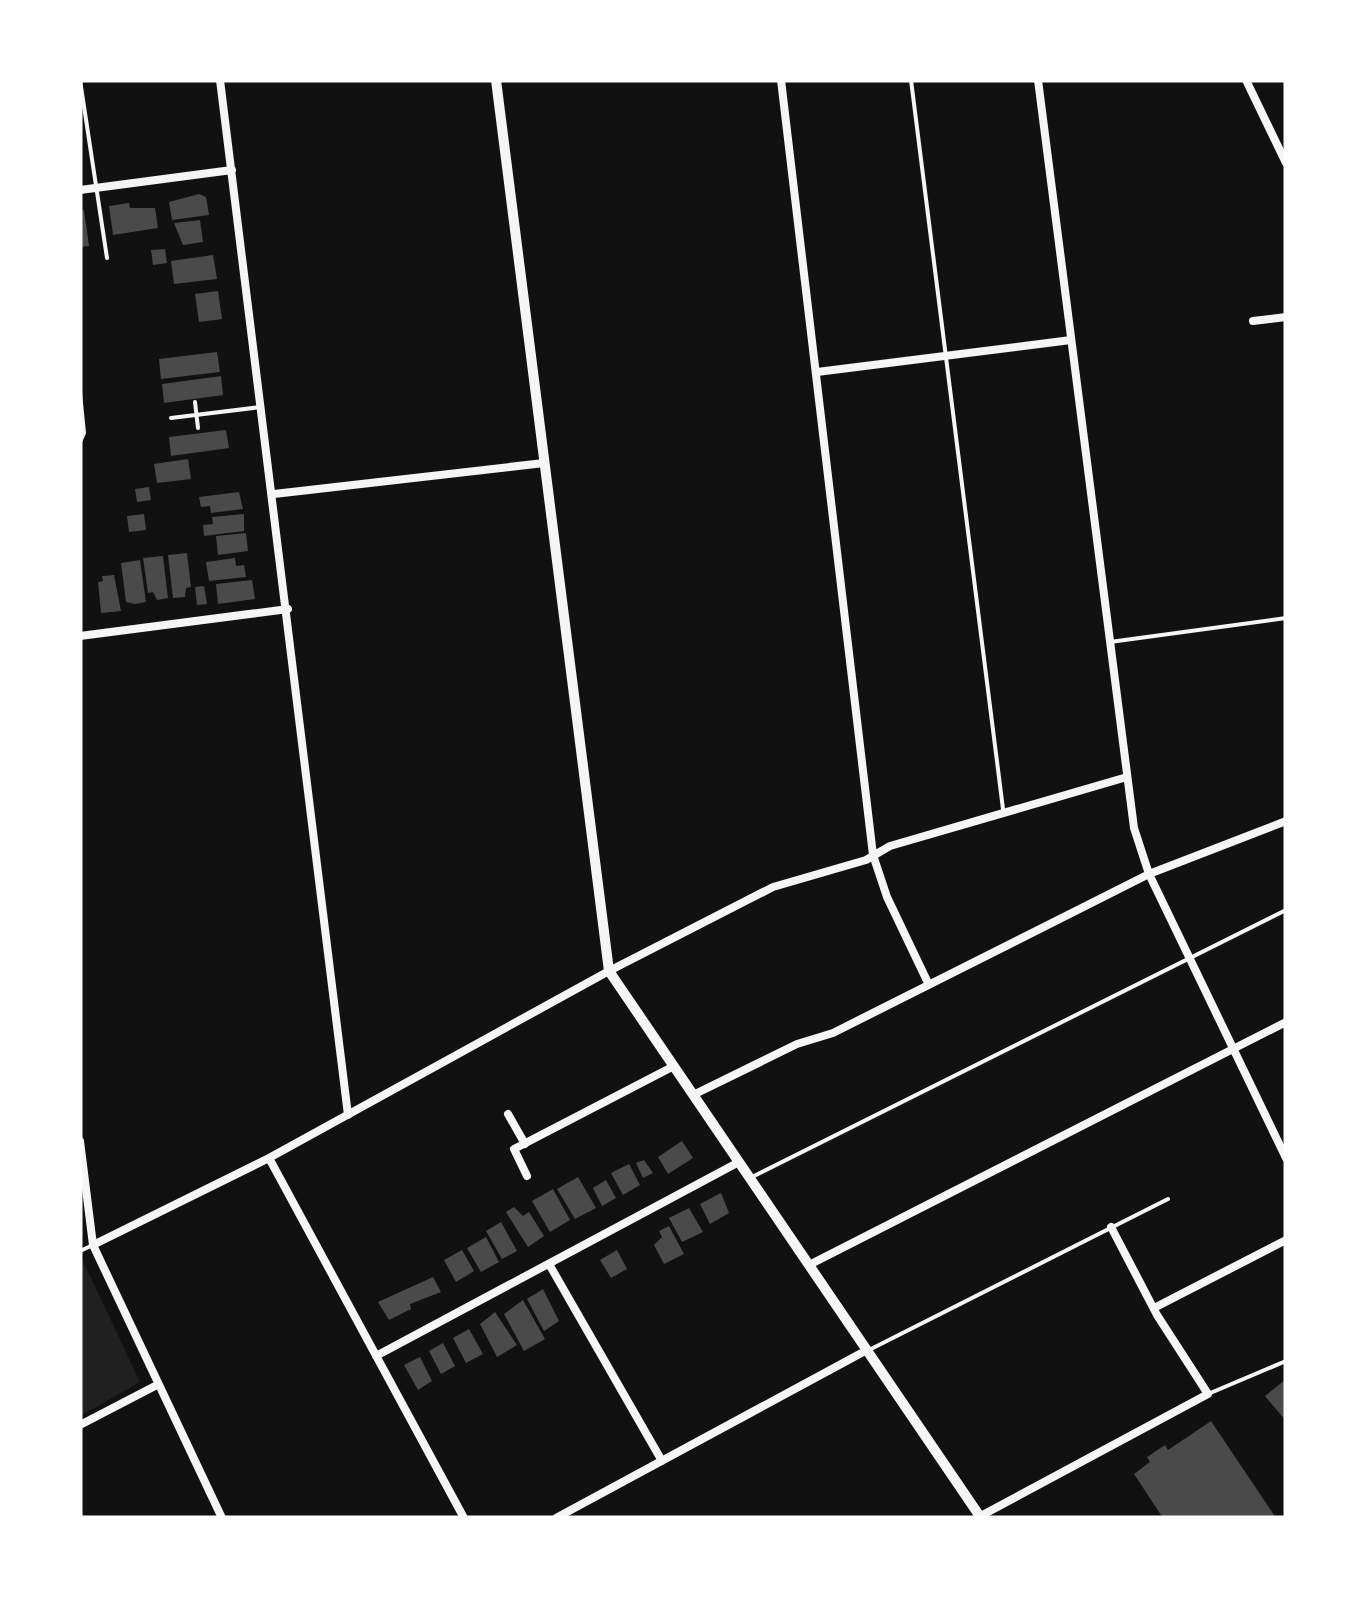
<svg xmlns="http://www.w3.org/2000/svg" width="1366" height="1598" viewBox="0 0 1366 1598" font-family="Lato,sans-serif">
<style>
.green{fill:#202020}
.building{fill:#4a4a4a}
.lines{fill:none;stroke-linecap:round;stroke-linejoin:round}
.service{stroke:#f5f5f5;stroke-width:4}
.minor{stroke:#f5f5f5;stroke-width:8}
.tertiary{stroke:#f5f5f5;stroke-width:10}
</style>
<rect width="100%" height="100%" fill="#111"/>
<path class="green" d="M83 1261 140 1382 80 1416V1262Z"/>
<path class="building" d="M199 194 206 197 209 215 172 220 169 202Z
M129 203 130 208H155L158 228 113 235 109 206Z
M84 210 89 246 80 247V211Z
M200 220 203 242 183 245 174 223Z
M165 249 167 263 153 265 151 250Z
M213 255 217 279 174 284 171 261Z
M218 291 222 319 199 322 195 294Z
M217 352 220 372 161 379 159 359Z
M221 376 223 395 164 403 162 384Z
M226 430 229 448 171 456 169 437Z
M188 459 191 479 157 483 154 464Z
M149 487 151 500 137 502 135 489Z
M239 492 243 509 211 513 210 506 201 507 199 497Z
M144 514 146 530 129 532 127 516Z
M244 514V531L204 536 203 525 213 524 212 517Z
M246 533 248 551 218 555 216 536Z
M187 553 191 587 186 588 185 597 173 598 168 555Z
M163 556 168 598 157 600 153 592 148 593 143 558Z
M235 558 236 566 244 565 246 577 209 581 206 562Z
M140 560 146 602 135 604 126 602 121 563Z
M114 575 121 611 101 613 98 582 103 581 102 576Z
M252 580 255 599 218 604 216 584Z
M204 586 207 604 197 605 195 587Z
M682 1141 693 1158 668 1174 658 1157Z
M644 1160 653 1173 643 1178 636 1163Z
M629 1164 640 1185 623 1195 611 1173Z
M578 1177 596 1208 575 1219 557 1189Z
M606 1180 616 1198 602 1206 593 1188Z
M553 1189 570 1220 550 1232 532 1201Z
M721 1193 729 1213 710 1224 700 1204Z
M514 1207 523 1216 529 1212 544 1236 528 1247 506 1212Z
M689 1208 703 1232 682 1242 669 1218Z
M501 1222 517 1251 502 1259 486 1231Z
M669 1226 684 1254 664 1264 654 1245 662 1237 659 1231Z
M486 1237 499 1262 481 1272 467 1248Z
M462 1250 474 1271 456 1282 444 1260Z
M617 1250 627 1269 611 1278 600 1260Z
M433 1277 441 1292 410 1304 411 1309 389 1320 378 1302Z
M543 1289 559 1321 544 1331 527 1299Z
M523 1300 545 1339 524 1351 504 1314Z
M495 1312 517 1345 497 1357 480 1324Z
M469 1329 483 1354 466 1363 453 1338Z
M443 1343 455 1366 441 1374 429 1351Z
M420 1357 432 1381 418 1390 404 1365Z
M1286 1379V1421L1265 1396Z
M1211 1421 1276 1518H1163L1134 1474 1150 1462 1147 1457 1165 1445 1168 1450Z"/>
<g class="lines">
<path class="service" d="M80 80 107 258
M911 80 1003 809
M80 393 84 433 80 442
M195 402 198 428
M171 418 261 407
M1110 642 1286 618
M754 1176 1286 910
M80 1251 93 1245
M869 1350 1168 1199
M1208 1394 1286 1361"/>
<path class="minor" d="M220 80 348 1115
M781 80 873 855 887 897 929 985
M1038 80 1134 828 1149 874 1286 1158
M1246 80 1286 163
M80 190 232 170
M1253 321 1286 317
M817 372 1071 340
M274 494 544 463
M80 636 288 609
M693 1095 797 1044 833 1033 1149 874 1286 821
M508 1114 525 1144
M80 1141 93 1245 222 1518
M269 1158 464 1518
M527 1176 514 1149 674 1066
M93 1245 269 1158 609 971 773 887 866 860 890 846 1127 777
M549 1264 662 1461
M809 1265 1286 1022
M1154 1308 1286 1240
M376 1356 739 1162
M80 1425 157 1385
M556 1518 867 1350
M977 1518 1208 1394 1157 1315 1111 1227"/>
<path class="tertiary" d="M496 80 609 971 981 1518"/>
</g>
<rect width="1366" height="1598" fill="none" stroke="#ffffff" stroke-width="165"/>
</svg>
